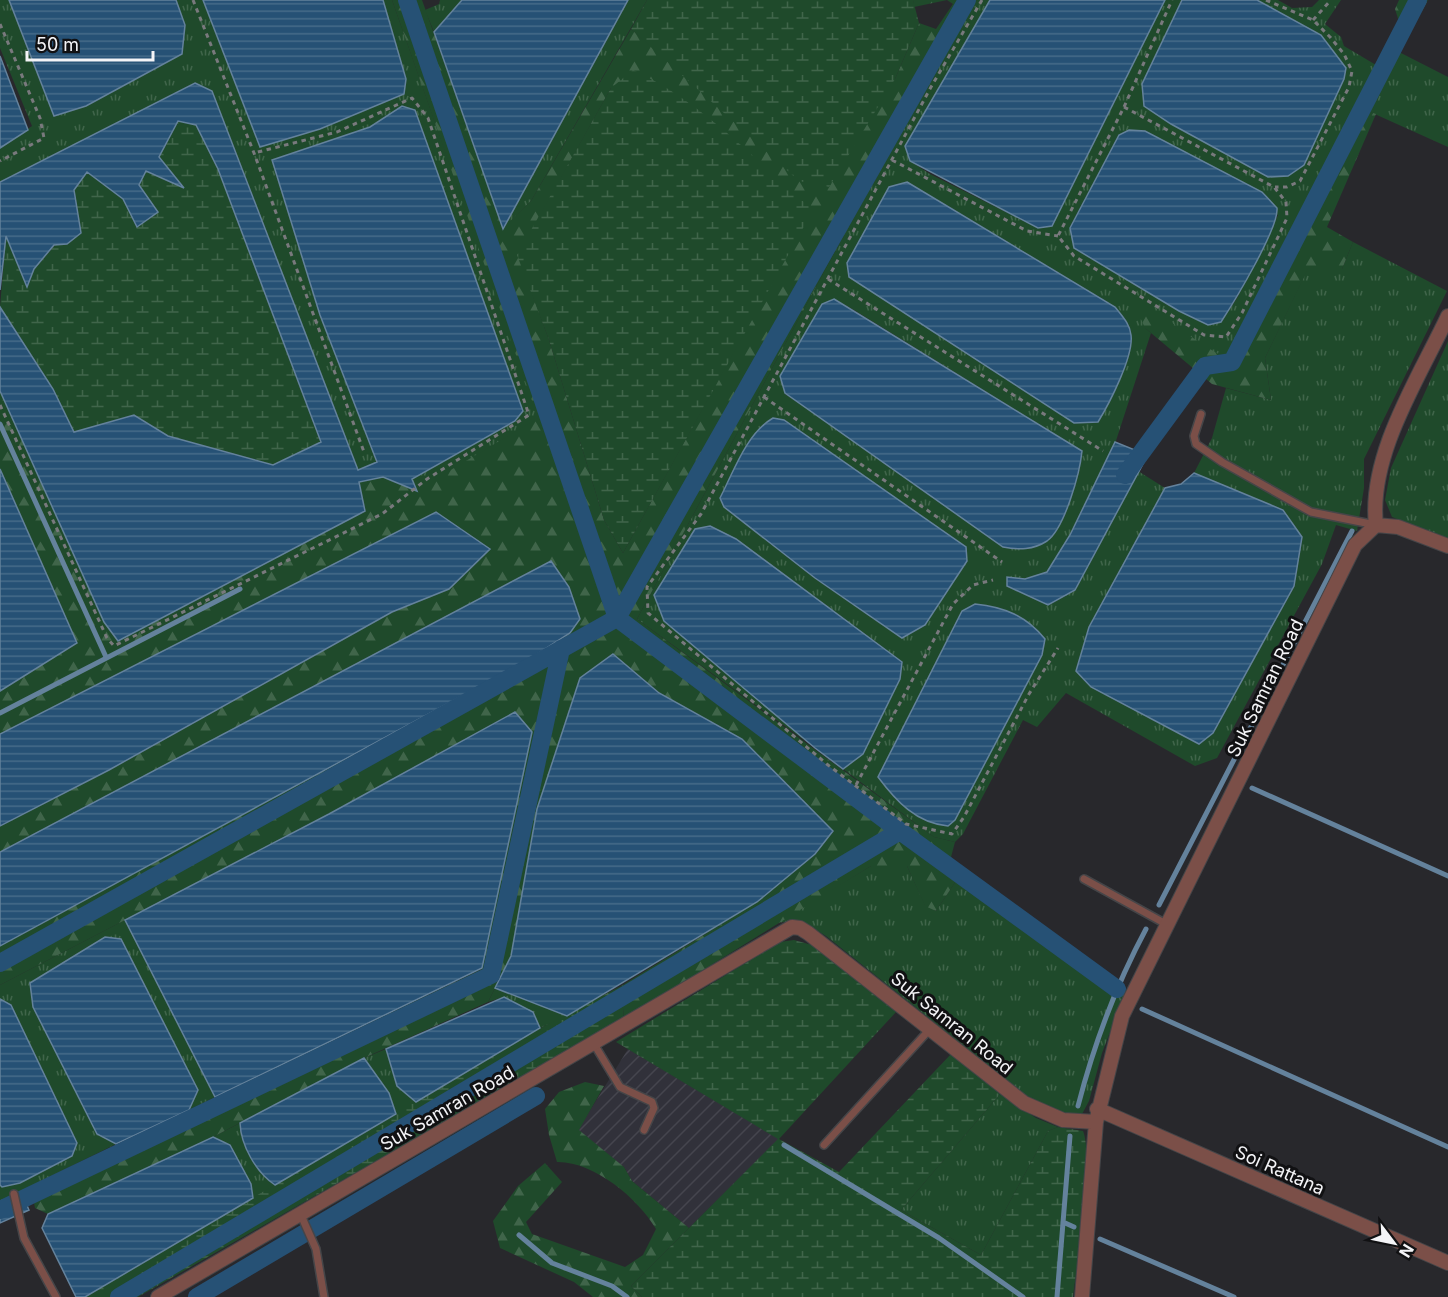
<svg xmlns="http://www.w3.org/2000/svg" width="1448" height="1297" viewBox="0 0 1448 1297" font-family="Inter,sans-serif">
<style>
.industrial{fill:url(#industrial-furrows)}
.grass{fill:url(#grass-tufts);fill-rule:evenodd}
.forest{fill:url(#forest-firs);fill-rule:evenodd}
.wetland{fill:url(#wetland-marsh)}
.water{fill:url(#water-rules);stroke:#64829c;stroke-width:1.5}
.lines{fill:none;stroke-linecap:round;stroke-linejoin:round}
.stream{stroke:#64829c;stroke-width:5}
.canal{stroke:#265175;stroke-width:18}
.service-casing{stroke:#454548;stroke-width:10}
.minor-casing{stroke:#454548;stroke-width:16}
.path{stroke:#79797d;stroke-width:3;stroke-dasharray:4.5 4.5;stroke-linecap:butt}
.service{stroke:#7b4f48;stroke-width:7}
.minor{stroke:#7b4f48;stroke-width:14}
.labels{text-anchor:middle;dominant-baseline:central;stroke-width:6;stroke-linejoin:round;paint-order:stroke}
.street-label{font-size:18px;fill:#f4f4f7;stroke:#111113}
</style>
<defs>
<pattern id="industrial-furrows" width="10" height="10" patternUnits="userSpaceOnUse" patternTransform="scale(1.5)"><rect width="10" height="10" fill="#31313a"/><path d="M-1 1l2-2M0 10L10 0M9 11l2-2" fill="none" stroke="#45454e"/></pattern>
<pattern id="grass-tufts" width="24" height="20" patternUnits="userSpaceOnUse" patternTransform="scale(1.5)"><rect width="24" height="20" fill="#1f4a2b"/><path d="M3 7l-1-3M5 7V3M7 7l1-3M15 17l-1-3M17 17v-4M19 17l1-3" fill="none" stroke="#40654a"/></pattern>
<pattern id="forest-firs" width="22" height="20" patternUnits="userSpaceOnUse" patternTransform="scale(1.5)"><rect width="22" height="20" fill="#1f4a2b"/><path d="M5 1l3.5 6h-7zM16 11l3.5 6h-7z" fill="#40654a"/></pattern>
<pattern id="wetland-marsh" width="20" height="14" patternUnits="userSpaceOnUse" patternTransform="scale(1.5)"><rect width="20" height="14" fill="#1f4a2b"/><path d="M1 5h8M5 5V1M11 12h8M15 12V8" fill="none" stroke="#40654a"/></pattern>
<pattern id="water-rules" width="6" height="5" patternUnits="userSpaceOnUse" patternTransform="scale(1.5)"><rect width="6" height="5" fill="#265175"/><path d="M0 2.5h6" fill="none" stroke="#466b89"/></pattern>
</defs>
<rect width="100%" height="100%" fill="#28282c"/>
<path class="industrial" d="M628 1049 779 1139 689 1228 632 1181 624 1167 578 1130Z"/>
<path class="grass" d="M0 0H9L55 116 185 25 176 0H203L261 147 320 129 404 94 406 79 383 0H392L539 418 417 491 412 479 515 421 402 106 370 127 272 161 320 315 377 463 358 470 195 83 0 182V148L32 126 0 48Z
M440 0H462L434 32 425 10 439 4Z
M628 0H647L531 201 503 229Z
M976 0H990L905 146 910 161 930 174 1038 228 1052 226 1165 0H1182L1142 84 1144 106 1171 124 1268 177 1303 165 1344 79 1346 68 1321 35 1257 0H1278L1292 8 1312 7 1319 0H1341L1325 24 1341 37 1344 46 1376 65 1304 211 1225 358 1145 328 1151 333 1112 453 1070 535 1047 572 1025 579 1007 578V586L1049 605 1075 590 1138 471 1165 488 1089 627 1076 671 1091 687 1199 744 1213 733 1294 586 1283 510 1194 473 1212 438 1226 388 1271 400 1265 358 1308 268 1342 269 1353 242 1447 291 1364 459V488L1357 531 1336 525 1322 564 1217 758 1195 766 1066 693 1037 727 1023 720 963 834 955 842 934 837 843 769 863 754 902 662 736 539 710 526 695 529 654 595 664 621 815 748 637 619 838 246ZM1119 135 1278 215 1237 298 1221 322 1208 325 1179 311 1074 248 1070 227ZM834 299 854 310 1082 451 810 410 785 394ZM724 507 967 561 925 624 902 638 815 578Z
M1399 52 1448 77V147L1368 111Z
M1448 341V538L1392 517 1385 500 1391 468Z
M871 866H907L925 905 936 911 964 869 1126 990 1102 1053 1089 1101 1082 1114 1063 1113 1027 1096 826 936 800 920 776 923Z
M125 920 215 1097 189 1110 197 1090 33 1007 97 1134 116 1144 31 1186 22 1194 0 1201V985Z
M495 988 567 1016 540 1028 533 1012 504 997 488 1002Z
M386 1049 397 1086 416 1102 396 1114 389 1093 364 1058Z
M1000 1094 1036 1118 1058 1127 1048 1131 981 1255 901 1210Z
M240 1123C241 1146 256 1172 275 1185L253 1198 251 1184 230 1145 213 1137Z"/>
<path class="forest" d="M392 0H422L503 228 531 201 631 29 666 59 895 79 919 23 936 29 953 4 947 0 914 7 913 0H976L838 246 637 619 934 837 955 842 951 857 964 869 936 911 925 906 907 866H871L624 1019 621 986 757 902 770 890 742 739 659 693 613 654 580 678 537 809 511 956 488 1002 364 1058 213 1137 48 1214 35 1208 31 1186 482 969 515 712 329 814 0 985V946L528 660 570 633 139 780 0 852V826L109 770 392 612 449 589 490 549 436 513 0 734V691L76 643 0 469V391L104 622 118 641 359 482 383 477 417 490 538 418ZM611 88 812 210 623 553 604 520 549 340 518 255Z
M1399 0H1428L1405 41 1395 9Z
M1368 111 1376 114 1327 227 1353 242 1342 269H1308L1265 358 1271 400 1212 384 1145 328 1131 297C1168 316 1198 347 1237 363Z
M585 1082 604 1086 579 1130 624 1167 632 1181 689 1228 631 1286 642 1297H593L574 1282 500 1248 493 1221 518 1186 545 1163 562 1182 526 1222 532 1234 625 1267 643 1255 656 1229C638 1198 593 1161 557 1162L549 1135 545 1109 559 1092Z"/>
<path class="wetland" d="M647 0H913L919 23 895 79 829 187 799 181 631 29Z
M633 70C701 101 757 161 813 210L623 553 604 520 549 340 517 255 611 88Z
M178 120 196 125 218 169 321 443 273 465 168 436 134 416 74 432 53 389 0 307 6 235 27 287 34 269 55 245 67 244 81 233 74 190 87 172 124 199 137 227 139 184 146 171 183 187 159 157Z
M794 940 812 945 896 1012 779 1139 839 1172 952 1053 1000 1094 901 1210 981 1255 1048 1131 1058 1127 1083 1131C1094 1158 1077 1263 1073 1297H642L631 1286 778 1139 616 1042 780 942Z
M621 986 624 1019 138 1297H85L533 1032Z"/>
<path class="water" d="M9 0H176L185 25 182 54 86 106 54 116Z
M203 0H383L406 79 404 94 320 129 260 147Z
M462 0H628L503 229 434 32Z
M990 0H1165L1052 226 1038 228 910 161 905 146Z
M1182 0H1257L1321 35 1346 68 1344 79 1304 165 1288 176 1268 177 1171 124 1144 106 1142 84Z
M0 56 28 130 0 148Z
M195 83 212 91 358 470 377 462 320 315 272 160 370 127 402 106 415 110 523 411 515 421 412 479 417 491 383 477 359 482 365 511 118 641 104 622 0 391V307L53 389 74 432 134 415 168 436 273 465 321 442 218 169 196 125 178 121 159 157 184 188 146 171 139 185 158 212 137 227 123 199 87 172 74 190 81 233 67 244 54 245 34 269 27 287 6 236 0 290V182Z
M1129 130 1145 131 1262 192 1277 208C1279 228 1234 302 1221 322L1208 325 1179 311 1074 248 1070 228 1119 135Z
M907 182 1115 307C1122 316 1130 324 1131 335 1134 356 1109 404 1098 422L1074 423 849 277 847 263 889 187Z
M834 299 1082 451C1080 472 1065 528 1047 541 1033 550 1019 550 1003 547L785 393 780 376 822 304Z
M773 418 784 420 966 547 967 561 925 625 902 638 815 578 724 507 720 498C734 471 746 434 773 418Z
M1115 442 1135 450 1144 462 1075 590 1048 605 1007 586V577L1025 579 1047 572 1070 535Z
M0 469 77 643 0 691Z
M1194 473 1283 510 1302 537 1294 586 1213 733 1199 744 1091 687 1076 671 1089 627 1165 488 1181 484Z
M436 512 490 549 449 589 392 612 109 770 0 826V734Z
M710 526 736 539 902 662 900 679 863 754 843 769 815 748 664 621 654 595 695 529Z
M551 561 569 587 580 619 570 633 528 660 0 946V852Z
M975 604C1005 607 1026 616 1045 639L1042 655 955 820 948 826C916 823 896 801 878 777L962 611Z
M613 654 659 693 742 739 833 831 815 854 757 902 567 1016 495 988 511 956 537 809 580 678Z
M515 712 532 732 482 968 215 1097 125 920 329 814Z
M105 937 121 939 198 1090 189 1110 116 1144 97 1134 33 1007 30 983Z
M504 997 533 1012 540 1028 416 1102 397 1086 386 1049Z
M0 999 11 1005 77 1143 72 1156 20 1183 2 1187 0 1185Z
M364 1058 389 1093 396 1114 275 1185C256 1172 241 1146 240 1123Z
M213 1137 230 1145 251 1184 253 1198 85 1297H76L42 1228 48 1214Z
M22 1194 29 1210 0 1223V1201Z"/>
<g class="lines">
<path class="stream" d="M0 424 106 657
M0 713 240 589
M1252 788 1448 876
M1159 905 1352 531
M1142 1009 1448 1147
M1078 1106C1094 1044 1116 985 1146 929
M784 1145 939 1238 1023 1297
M1063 1222 1074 1227
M519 1235 552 1263 612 1286 627 1297
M1100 1239 1234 1297
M1057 1297 1070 1136"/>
<path class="canal" d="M407 0 617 618 900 831 1117 989
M1125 475 1205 366 1232 362 1418 0
M0 963 617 618 967 0
M0 1210 491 975 561 649
M119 1297 900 831
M197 1297 536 1096"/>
<defs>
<path id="service" d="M1201 414 1194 436 1196 444 1222 462 1311 512 1376 525
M1084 879 1166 924
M594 1044 620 1087 652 1102 654 1108 644 1130
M824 1145 931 1028
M14 1194 24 1238 56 1297
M300 1213 316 1249 324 1297"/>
<path id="minor" d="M1376 525C1368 455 1419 378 1448 316
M1097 1109 1448 1263
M158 1297 792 927 800 928 808 933 1024 1103 1063 1120 1096 1122 1122 1016 1355 545 1376 525 1398 527 1448 546
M1082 1297 1096 1122"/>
</defs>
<use href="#service" class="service-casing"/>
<use href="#minor" class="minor-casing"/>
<path class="path" d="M193 0 254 153 364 452
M982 0 931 87 701 514 647 587 648 613 828 765 906 824 952 834 964 817 1029 694 1058 648
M1266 0 1313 20 1330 37 1344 54 1352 71 1349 87 1300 181 1287 187H1275
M1313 20 1331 0
M0 24 40 118 44 138 0 161
M1124 107 1274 187 1286 202 1287 218 1242 313 1226 337 1204 335 1074 256 1058 236 1124 107 1172 0
M892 160 1027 231 1058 236
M828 279 1103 451
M764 397 1002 562
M0 405 107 638 114 646 382 514 427 479 529 415 428 118 412 98 337 132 254 153
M856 785 953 604 973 585 993 580"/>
<use href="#service" class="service"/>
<use href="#minor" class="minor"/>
</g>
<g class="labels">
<g class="street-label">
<text transform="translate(1265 688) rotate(-64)">Suk Samran Road</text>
<text transform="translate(952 1023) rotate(39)">Suk Samran Road</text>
<text transform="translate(447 1108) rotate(-30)">Suk Samran Road</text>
<text transform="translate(1280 1170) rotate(24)">Soi Rattana</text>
</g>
</g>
<g transform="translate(1394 1243) rotate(122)" stroke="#111113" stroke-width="4.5" paint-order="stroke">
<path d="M0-4.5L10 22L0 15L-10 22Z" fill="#f4f4f7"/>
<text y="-9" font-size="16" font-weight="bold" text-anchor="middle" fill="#f4f4f7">N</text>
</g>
<path d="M27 51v9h126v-9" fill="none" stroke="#f4f4f7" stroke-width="3"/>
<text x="36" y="51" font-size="18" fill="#f4f4f7" stroke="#111113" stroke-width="4.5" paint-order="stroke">50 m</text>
</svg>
